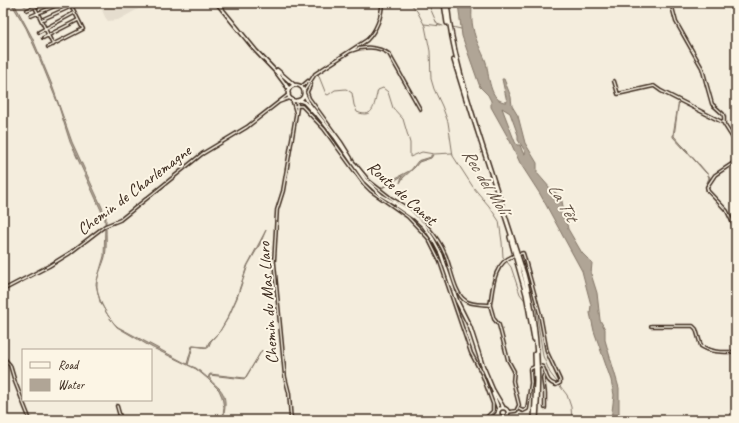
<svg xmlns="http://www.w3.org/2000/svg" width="739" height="423" viewBox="0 0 739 423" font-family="Caveat,sans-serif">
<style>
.built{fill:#e5ddce}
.water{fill:#b0a596;stroke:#817466;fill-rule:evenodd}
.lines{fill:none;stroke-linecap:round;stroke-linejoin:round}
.stream{stroke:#817466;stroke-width:1}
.minor-casing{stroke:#3b2a1e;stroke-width:4.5}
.tertiary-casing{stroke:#3b2a1e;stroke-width:5}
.secondary-casing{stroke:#3b2a1e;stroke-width:5.5}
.trunk-casing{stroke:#3b2a1e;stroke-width:6}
.minor{stroke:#fcf5e5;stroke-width:1.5}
.tertiary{stroke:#fcf5e5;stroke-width:2}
.secondary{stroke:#fcf5e5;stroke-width:2.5}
.trunk{stroke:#fcf5e5;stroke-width:3}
.labels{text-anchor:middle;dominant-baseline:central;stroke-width:4;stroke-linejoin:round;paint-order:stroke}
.street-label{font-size:17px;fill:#3b2a1e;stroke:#fcf5e5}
.water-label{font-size:18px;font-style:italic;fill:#645548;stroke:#fcf5e5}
</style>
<rect width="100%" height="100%" fill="#f4eddd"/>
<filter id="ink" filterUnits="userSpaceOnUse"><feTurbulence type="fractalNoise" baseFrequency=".025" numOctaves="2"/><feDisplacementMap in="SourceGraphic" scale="8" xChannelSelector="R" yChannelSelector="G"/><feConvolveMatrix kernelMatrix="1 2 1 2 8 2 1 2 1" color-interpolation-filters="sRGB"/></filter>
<g filter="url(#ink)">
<path class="built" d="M99 3H149L118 20 108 21 105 17Z"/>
<path class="water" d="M9 3 14 4 16 7 32 37 52 85 72 142 106 216V225H105V219L70 142 58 104 39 57 26 28 13 6Z
M458 3H472C472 11 471 20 473 28 475 40 482 51 486 62 489 74 489 103 507 102L502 79H504L511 97 512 106 518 116 525 143 537 163V173L550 188 561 197 568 229 582 253 592 263 591 274 597 293 600 320 605 329V340L619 388V420H611L614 395 611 380 594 331 590 313 591 305 582 271 540 194 520 163 510 141 491 107V101L488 95 480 87 462 36ZM502 108 510 113 518 135V140L525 151V154L523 153 520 145H517L515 142Z
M679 100 674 136 708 175 710 179 707 185V191C713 199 725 205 728 215L723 208 706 191V185L709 178 708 175 673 137V135Z
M431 155H433L431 158 419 162 415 167 403 178 400 183 402 176 379 190 390 181 411 170 418 161 431 157Z
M105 226H106C106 236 107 247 105 257 103 265 97 275 97 284 96 297 108 319 118 327L187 364 192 346 207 347 209 342 220 331 228 317 236 299 247 266 266 230 260 244 248 265 237 298 228 318 220 331 211 341 208 348 193 346 188 365 196 368 208 378 210 374 245 378 262 350 245 379 209 375C210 382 215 384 219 388 228 397 225 409 223 420H222L224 408 222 397 219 390 208 379 196 369 151 347 117 327 109 317 100 302 96 284 104 256Z"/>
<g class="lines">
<path class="stream" d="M410 3 417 11 425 26 430 51 431 79 434 89 442 106 448 122 453 156 473 187 489 206 499 221 502 242 503 257 511 267 520 294 526 302
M428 3 437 24 443 26
M424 24 441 26
M452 27 461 29
M318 74 326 94 328 95 335 90 346 89 352 93 354 105 357 112C375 120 374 102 378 90L383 88 388 92 393 108 403 119 410 143V157L422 152 434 154 452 153
M679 142 688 151
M699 164 710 177
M706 189 712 196
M534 308 536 310 543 356 550 373 567 395 571 407 572 420"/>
<defs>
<path id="minor" d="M33 3 53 45
M671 3 676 22 702 68 712 104 723 114 724 117V124L736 143
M25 4 27 3
M27 10 45 3
M31 16 62 3
M41 20 72 6
M39 32 74 13
M43 38 78 20
M48 47 83 29 70 3
M351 51C363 46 378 46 389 54L420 109
M308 81 311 84 307 92 309 98 341 142 351 158
M614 81 618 94 654 86 661 91 724 123
M301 87 308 81
M304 91 315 74 367 40C376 31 382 16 382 3
M292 99 296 113
M279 102 290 98
M294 106H302L324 129 364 184 371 191 408 217 428 238 440 262 471 353 482 374 493 404V411L486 418V420
M736 161 715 175 707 187 708 191 727 211 736 230
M355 164 369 181 392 199 405 207
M405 207C421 218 437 235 445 254 451 267 454 294 466 301 472 305 483 304 490 305L494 319 499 325 508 360 514 371 513 381 519 405 516 411 508 412
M519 254 523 253 524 256 540 314 547 352 560 380V383L556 385C546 382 547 375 543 367L540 366
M3 290 49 266 70 253 105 226 120 220 202 154 247 127 289 94
M490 305C493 287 493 264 513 256
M651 326H693L696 329 701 346C712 353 723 352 736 352
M3 357 10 365 15 382 30 420
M544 375 543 378 545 393V408
M117 406 121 420
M519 409 523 411 527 409 531 383 530 369 534 367
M291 420 289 393 285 377 274 262 277 210 283 191 297 109V100"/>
<path id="tertiary" d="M491 420 498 413
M493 420 495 417 500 416"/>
<path id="secondary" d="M217 3 256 51 277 73 289 89
M277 70 294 85
M288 93a8 8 0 1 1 16 0a8 8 0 1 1-16 0Z
M304 94 309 104 336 138 365 180 381 195 408 211 424 226 433 239 441 254 457 301 470 327 482 364 493 390 503 407
M299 100 304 102 315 114
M397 206 413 217
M493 394 499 410
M498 413a5 5 0 1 1 10 0a5 5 0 1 1-10 0Z"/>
<path id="trunk" d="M444 3 447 23
M447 3C452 53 468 101 483 148 497 190 510 232 524 274 537 322 540 370 536 420
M454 60 467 102
M510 237 526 294 534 339
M507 416 508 420
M502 418 504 420
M534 420 536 381 535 354"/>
</defs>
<use href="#minor" class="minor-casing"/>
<use href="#tertiary" class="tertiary-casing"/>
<use href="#secondary" class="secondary-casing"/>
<use href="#trunk" class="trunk-casing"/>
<use href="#minor" class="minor"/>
<use href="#tertiary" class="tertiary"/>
<use href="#secondary" class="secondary"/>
<use href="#trunk" class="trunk"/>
</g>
</g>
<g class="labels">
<g class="street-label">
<text transform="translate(134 190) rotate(-37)">Chemin de Charlemagne</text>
<text transform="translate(402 193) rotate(42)">Route de Canet</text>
<text transform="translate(268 303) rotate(-94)">Chemin du Mas Llaro</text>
</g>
<g class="water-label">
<text transform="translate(486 181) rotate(58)">Rec del Molí</text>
<text transform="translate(563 202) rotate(60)">La Têt</text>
</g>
</g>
<rect width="739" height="423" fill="none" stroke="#fcf5e5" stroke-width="16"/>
<rect x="8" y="8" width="723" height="407" fill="none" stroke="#3b2a1e" stroke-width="1.5" filter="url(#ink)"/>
<rect x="22" y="349" width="130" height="52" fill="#fcf5e5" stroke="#afa495"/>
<rect x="30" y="362" width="20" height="6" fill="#fcf5e5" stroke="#afa495"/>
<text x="58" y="369" font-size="12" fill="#3b2a1e">Road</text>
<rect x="30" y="379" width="20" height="12" fill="#b0a596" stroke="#afa495"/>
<text x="58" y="389" font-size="12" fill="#3b2a1e">Water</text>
</svg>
